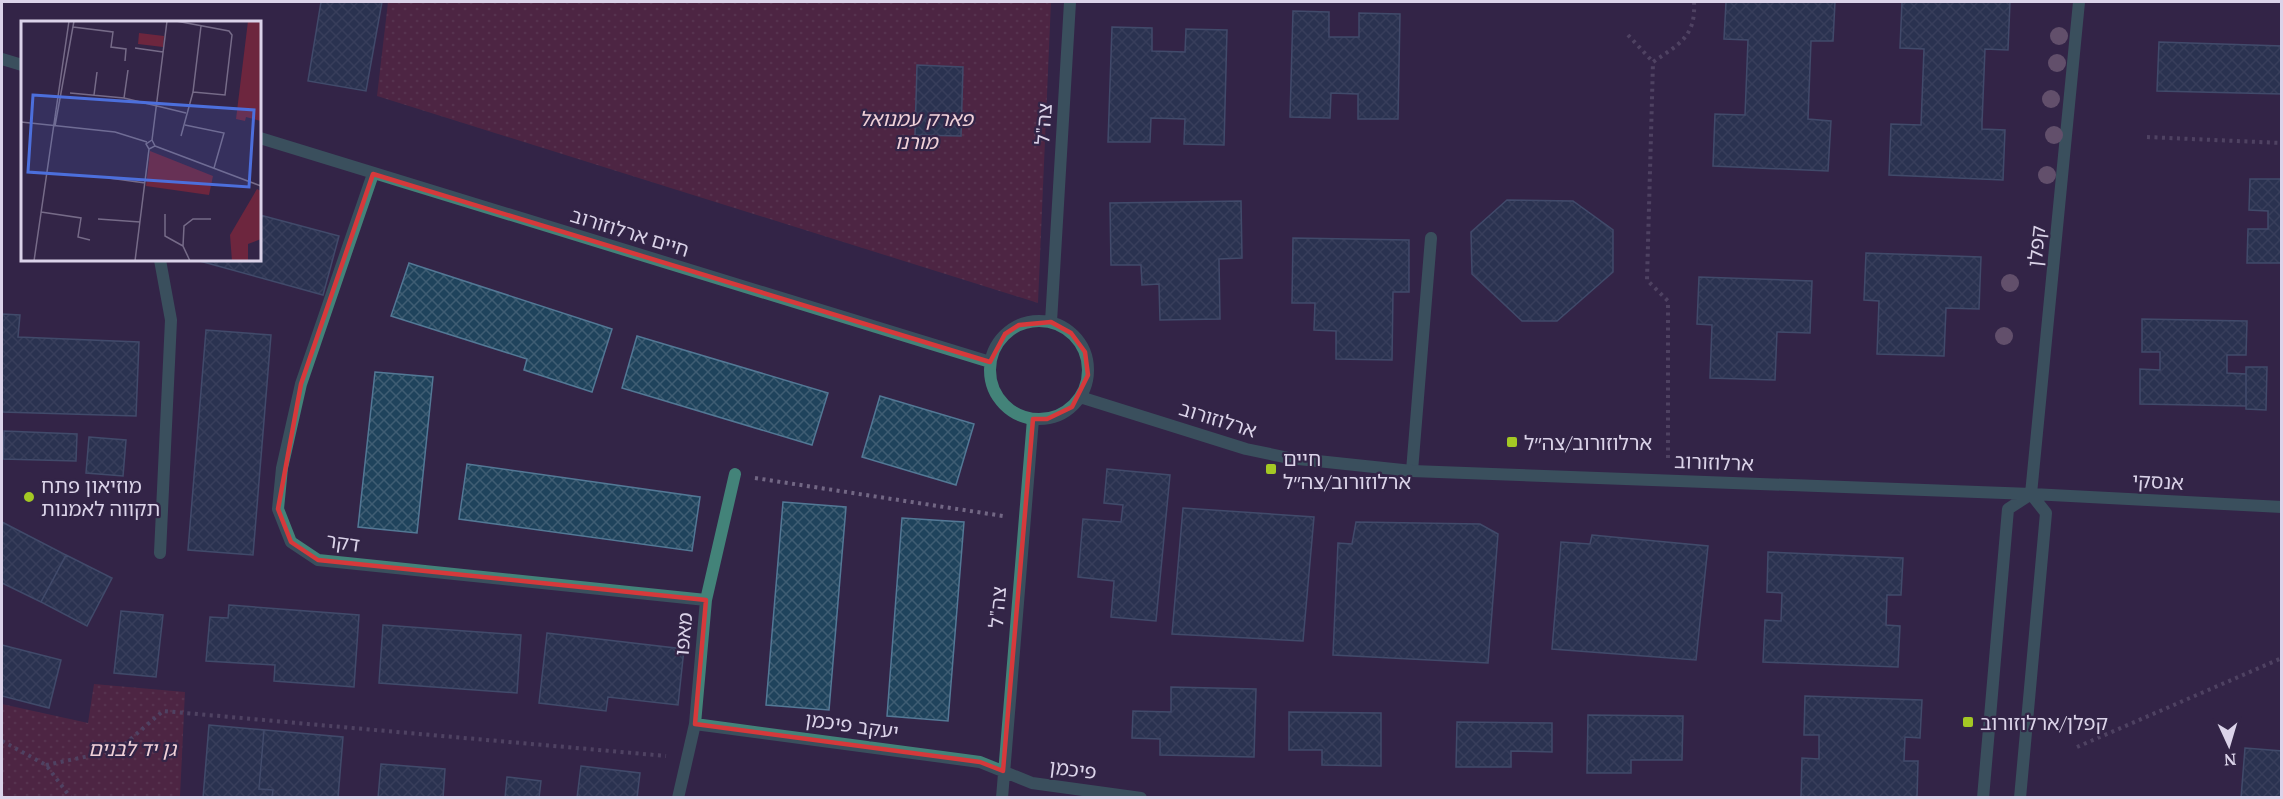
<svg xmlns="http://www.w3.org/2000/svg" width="2283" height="799" viewBox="0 0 2283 799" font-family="'PT Serif','Noto Sans Hebrew',serif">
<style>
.grass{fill:url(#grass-dots)}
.building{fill:url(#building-cross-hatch);stroke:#537895;stroke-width:1.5}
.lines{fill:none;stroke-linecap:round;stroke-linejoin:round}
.path{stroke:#726784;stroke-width:4;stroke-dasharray:3 4.5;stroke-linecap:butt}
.service{stroke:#438379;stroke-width:12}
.minor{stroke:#438379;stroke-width:12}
.tertiary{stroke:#438379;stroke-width:12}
.tree{fill:#9b8497}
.marked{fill:none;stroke:#d6393b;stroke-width:4.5;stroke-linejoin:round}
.poi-dot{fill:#a4c824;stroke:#332547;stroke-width:2}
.labels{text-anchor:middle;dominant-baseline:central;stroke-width:4.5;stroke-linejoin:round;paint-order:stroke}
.park-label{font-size:20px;font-style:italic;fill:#f0d1d8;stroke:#332547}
.street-label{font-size:20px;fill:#dbd3e9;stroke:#332547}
.poi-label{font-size:20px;fill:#dbd3e9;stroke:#332547;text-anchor:start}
.inset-road{fill:none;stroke:#766b88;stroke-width:1.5}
.view{fill:#4c6fdc;fill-opacity:0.15;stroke:#4c6fdc;stroke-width:3}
.inset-edge{fill:none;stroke:#dbd3e9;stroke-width:3}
</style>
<defs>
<pattern id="grass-dots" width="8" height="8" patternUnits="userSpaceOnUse" patternTransform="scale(1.5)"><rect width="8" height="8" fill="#6d263e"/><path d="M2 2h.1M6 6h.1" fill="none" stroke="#81455a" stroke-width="1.8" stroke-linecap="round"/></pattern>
<pattern id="building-cross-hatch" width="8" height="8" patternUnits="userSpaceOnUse" patternTransform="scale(1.5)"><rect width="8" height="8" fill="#1f435c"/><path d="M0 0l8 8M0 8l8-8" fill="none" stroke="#3f5d73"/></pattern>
</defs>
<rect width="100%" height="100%" fill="#332547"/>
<path class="grass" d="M388 2H1051L1038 303 377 96Z
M94 684 185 692 180 797H2V704L88 723Z"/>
<path class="building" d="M321 2H382L366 91 308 81Z
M1726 2H1835L1833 41H1811L1808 119 1831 121 1828 171 1713 166 1715 114 1745 115 1748 40 1724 39Z
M1902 2H2010L2008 50 1985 49 1982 123V129L2005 130 2003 180 1889 175 1891 124 1921 125 1924 49 1900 48Z
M1293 11 1329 12V37H1359V13L1400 14 1398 119H1358V94L1331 93 1330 118 1290 117Z
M1112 27 1152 28V51L1185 52 1186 29 1227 30 1224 145 1184 144 1185 119 1151 118 1150 142H1108Z
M2159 42 2282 46V94L2157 91Z
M917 65 963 67 961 136 915 135Z
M2250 179H2282V263H2247L2248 229H2268V211L2249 210Z
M1507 200 1573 201 1613 230V272L1557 321H1522L1472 274 1471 232Z
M1241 201 1242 258 1219 259 1220 319 1160 320 1159 284 1142 285 1141 265H1111L1110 203Z
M260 215 339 236 323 295 196 260H260Z
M1293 238 1409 240V292H1393L1392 360 1336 359V331L1314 330 1315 303H1292Z
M1866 253 1981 257 1979 309 1946 308 1944 356 1877 354 1879 301 1864 300Z
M409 263 612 329 592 392 524 370 527 359 391 316Z
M1699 277 1812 281 1810 333 1777 332 1775 380 1710 378 1712 325 1697 324Z
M2 314 20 315 18 337 139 342 136 416 2 412Z
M2142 319 2247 321 2246 355H2227V373L2246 374V406L2140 404V369L2160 370V352H2142Z
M206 330 271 335 253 555 188 550Z
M637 336 828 393 812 445 622 388Z
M2246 367H2267L2266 410 2246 409Z
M375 372 433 377 417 533 358 527Z
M880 396 974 424 956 485 862 457Z
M4 431 77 434 76 461 3 459Z
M89 437 126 440 123 476 86 473Z
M467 464 700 497 692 551 459 519Z
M1107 469 1170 475 1156 621 1111 617 1114 581 1078 577 1083 519 1121 522 1123 505 1104 503Z
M783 502 846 507 829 710 766 705Z
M1183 508 1314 517 1303 641 1172 634Z
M902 518 964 522 948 721 887 716Z
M2 522 66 555 41 602 2 583Z
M1356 522 1480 524 1498 534 1488 663 1333 655 1338 543 1352 544Z
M1592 535 1708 546 1696 660 1552 649 1561 542 1590 544Z
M1768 552 1903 558 1901 595H1887L1886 625 1900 626 1898 667 1763 662 1765 620 1781 621 1782 593 1767 592Z
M66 555 112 578 87 626 41 602Z
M229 605 359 615 354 687 274 681 275 665 206 661 210 617 228 618Z
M121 611 163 615 156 677 114 673Z
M383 625 521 635 517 693 379 683Z
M547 633 684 649 678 705 608 697 606 711 539 703Z
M2 645 61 660 49 708 2 696Z
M1171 687 1256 689 1254 757 1160 755V739L1132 738 1133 711 1171 712Z
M1805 696 1922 700 1920 738 1905 737 1904 761H1918L1917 798 1801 797 1802 758 1819 759V735H1804Z
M1289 712 1381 713V766L1322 765V750H1289Z
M1588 715 1683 716 1682 760H1631V773H1587Z
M1457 722 1552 723V752L1511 751V767H1456Z
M209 725 264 730 259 789 273 790 272 798H203Z
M209 725 343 737 338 798H203Z
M2245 748 2282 751V798H2241Z
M381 764 445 769 443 798H378Z
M581 766 640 773 637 798H577Z
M507 777 541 781 539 798H505Z"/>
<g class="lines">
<path class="path" d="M1628 35 1653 62
M2147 137 2282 143
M1668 458V301L1647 280 1653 62C1679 44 1696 37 1694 2
M755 478 1003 516
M2 741 46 765 71 798
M2077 747 2282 658
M46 765 118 750 163 711 666 756"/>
<path class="service" d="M160 260 171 320 160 553
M1412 471 1431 238"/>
<path class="minor" d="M373 174 301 384 282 468 278 509 291 542 318 560 706 600
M695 724 980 762 1032 783 1141 798
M678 798 695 724 706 600 735 474
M1002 798 1033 419"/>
<path class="tertiary" d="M2 59 22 65
M260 138 990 362
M990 370a49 49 0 1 1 98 0a49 49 0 1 1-98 0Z
M1051 322 1070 2
M1080 397 1246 449 1289 458 1412 471 2031 494 2282 507
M1983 798 2008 509 2031 494
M2020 798 2046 513 2031 494 2079 2"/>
</g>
<g class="tree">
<circle cx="2059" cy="36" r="9"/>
<circle cx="2057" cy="63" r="9"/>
<circle cx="2051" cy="99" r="9"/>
<circle cx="2054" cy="135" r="9"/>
<circle cx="2047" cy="175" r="9"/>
<circle cx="2010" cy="283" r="9"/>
<circle cx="2004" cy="336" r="9"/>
</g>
<path d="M0 0H2283V799H0ZM373 174 990 362 1005 334 1019 325 1051 322 1071 333 1085 352 1088 375 1072 407 1047 419H1033L1003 771 980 762 695 724 706 600 318 560 291 542 278 509 301 384Z" fill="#332547" fill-opacity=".55" fill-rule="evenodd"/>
<path class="marked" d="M373 174 990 362 1005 334 1019 325 1051 322 1071 333 1085 352 1088 375 1072 407 1047 419H1033L1003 771 980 762 695 724 706 600 318 560 291 542 278 509 301 384Z"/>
<g class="poi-dot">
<rect x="1506" y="436" width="12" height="12" rx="3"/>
<rect x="1265" y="463" width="12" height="12" rx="3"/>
<circle cx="29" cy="497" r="6"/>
<rect x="1962" y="716" width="12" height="12" rx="3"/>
</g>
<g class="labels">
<g class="park-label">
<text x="916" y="118">פארק עמנואל<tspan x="916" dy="23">מורנו</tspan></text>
<text x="132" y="748">גן יד לבנים</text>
</g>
<g class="street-label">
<text transform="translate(1043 124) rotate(-86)">צה"ל</text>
<text transform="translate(630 232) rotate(17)">חיים ארלוזורוב</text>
<text transform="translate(2036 246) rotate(-84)">קפלן</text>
<text transform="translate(1218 419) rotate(17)">ארלוזורוב</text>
<text transform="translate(1714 462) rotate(2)">ארלוזורוב</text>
<text transform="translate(2158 481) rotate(3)">אנסקי</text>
<text transform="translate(343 542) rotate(8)">דקר</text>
<text transform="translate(997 607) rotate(-85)">צה"ל</text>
<text transform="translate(683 634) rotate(-85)">מאפו</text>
<text transform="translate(852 725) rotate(8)">יעקב פיכמן</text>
<text transform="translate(1073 769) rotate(7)">פיכמן</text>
</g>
<g class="poi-label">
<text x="1524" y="442">ארלוזורוב/צה״ל</text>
<text x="1283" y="458">חיים<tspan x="1283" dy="23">ארלוזורוב/צה״ל</tspan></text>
<text x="41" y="485">מוזיאון פתח<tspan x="41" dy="23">תקווה לאמנות</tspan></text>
<text x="1980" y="722">קפלן/ארלוזורוב</text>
</g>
</g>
<g transform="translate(21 21)">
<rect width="240" height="240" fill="#332547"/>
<path d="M227 0H240V100L225 96 224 100 215 98ZM118 12 143 15 142 26 117 23ZM129 130 192 155 188 174 125 165ZM236 168 240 170V218L227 223V239L240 240H211L209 214Z" fill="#6d263e"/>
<path class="inset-road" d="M155 0 208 10 211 14 204 74 172 71M52 6 92 11 90 26 105 28 104 40M114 27 142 31M49 72 103 77 165 92M73 74 76 51M103 77 107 49M0 101 94 111 126 121M164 104 203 112 193 147M34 105 53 0M160 115 172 71 180 5M131 119 146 0M134 125 240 165M88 157 124 162M20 191 60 197 57 216 69 219M144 193V215L162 225M77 198 119 201M13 240 48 0M114 240 128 128 125 123 131 119 134 125 128 128M169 240 162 225 163 205 172 198H190"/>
<path class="view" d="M12 74 233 89 228 166 7 151Z"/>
<rect width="240" height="240" class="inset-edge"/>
</g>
<rect width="2283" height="799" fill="none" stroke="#dbd3e9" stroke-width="6"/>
<g transform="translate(2229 745) rotate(176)" stroke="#332547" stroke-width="4.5" paint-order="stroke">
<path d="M0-4.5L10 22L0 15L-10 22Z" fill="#dbd3e9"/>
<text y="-9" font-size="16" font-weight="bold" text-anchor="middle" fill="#dbd3e9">N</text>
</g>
</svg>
